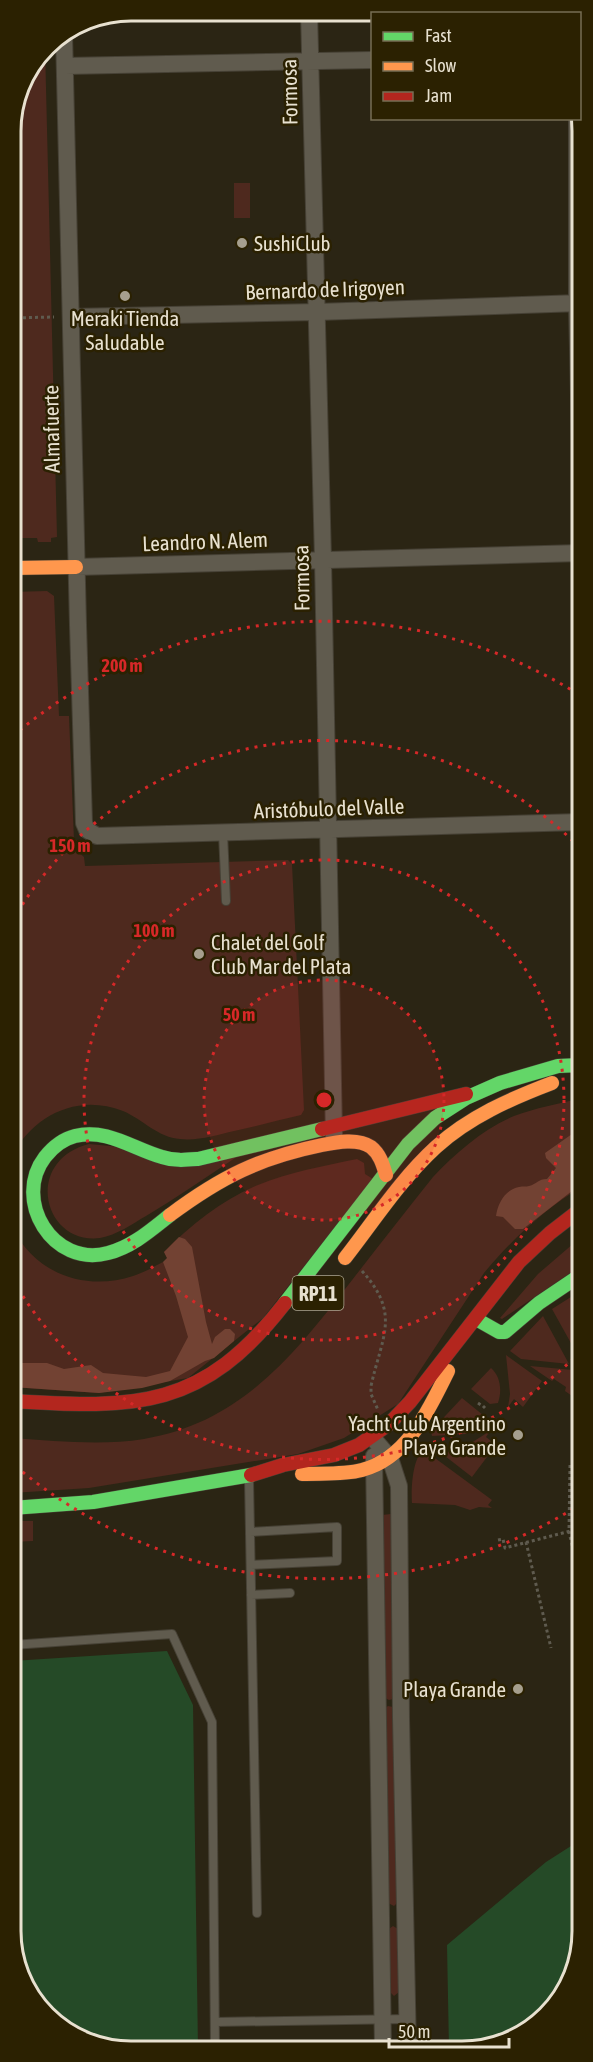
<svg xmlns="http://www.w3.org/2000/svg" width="593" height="2062" viewBox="0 0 593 2062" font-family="'Asap Condensed',sans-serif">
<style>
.green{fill:#4e291e}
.forest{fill:#724233}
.water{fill:#254a27}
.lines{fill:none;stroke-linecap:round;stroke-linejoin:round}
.lane-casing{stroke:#464135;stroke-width:10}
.street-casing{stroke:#464135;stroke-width:18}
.fast-casing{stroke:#464135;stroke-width:15}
.slow-casing{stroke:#464135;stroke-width:15}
.jam-casing{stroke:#464135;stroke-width:15}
.path{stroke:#5f5b4f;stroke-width:3;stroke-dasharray:3 3;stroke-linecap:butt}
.lane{stroke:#605b4e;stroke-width:8}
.street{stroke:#605b4e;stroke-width:16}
.fast{stroke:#63d668;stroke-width:14}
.slow{stroke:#ff974d;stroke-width:14}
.jam{stroke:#b3261e;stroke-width:14}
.ring{fill:none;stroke:#d62828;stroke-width:3;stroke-dasharray:3 6}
.poi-dot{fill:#a69f8e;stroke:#2b2101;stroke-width:2}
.labels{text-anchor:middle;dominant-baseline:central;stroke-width:5;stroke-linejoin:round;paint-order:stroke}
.shield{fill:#2b2101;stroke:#afa792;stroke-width:1.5}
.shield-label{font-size:20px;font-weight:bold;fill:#e8e1d0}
.street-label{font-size:21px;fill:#e8e1d0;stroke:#2b2101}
.poi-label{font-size:21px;fill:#e8e1d0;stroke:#2b2101;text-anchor:start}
.rim{fill:none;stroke:#e8e1d0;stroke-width:3}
.centre{fill:#d62828;stroke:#2b2101;stroke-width:3}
.ring-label{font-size:18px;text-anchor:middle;font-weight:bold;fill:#d62828;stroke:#2b2101;stroke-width:5;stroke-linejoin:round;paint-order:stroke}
</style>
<rect width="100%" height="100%" fill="#2b2514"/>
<path class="green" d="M45 47 57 537 51 538V542H38L37 538H11V124L20 85Z
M234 183H250V218H234Z
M47 591 54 596 59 716H69L74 840 76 850 84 857 85 866 288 860 292 864 304 1110 301 1115C279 1120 257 1126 234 1131 217 1135 198 1141 180 1139 159 1138 142 1119 123 1111 78 1093 33 1115 12 1156L11 592Z
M581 1098V1187C544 1210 512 1239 484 1273L398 1404 344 1438 298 1454 89 1488 12 1493V1438C56 1441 101 1446 144 1439 240 1423 293 1356 349 1284 377 1248 405 1212 433 1177 457 1152 482 1130 514 1116 535 1108 559 1104 581 1098Z
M89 1144 235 1158C205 1178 176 1198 146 1216 132 1224 117 1235 100 1238 43 1245 23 1161 89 1144Z
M357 1159 364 1163 365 1174 373 1179 263 1318 188 1378 99 1393 12 1387V1226C33 1273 85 1292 133 1276 143 1273 153 1267 163 1262L166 1263 167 1258 164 1252C191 1225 222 1200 258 1185 289 1172 324 1166 357 1159Z
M581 1237 582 1265 502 1319 500 1318 538 1274Z
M582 1290V1363L552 1309Z
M543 1316 569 1364 521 1359 510 1351Z
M506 1355 542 1381 523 1407 514 1399 508 1407 510 1394Z
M530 1366 573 1370 580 1381C570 1390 578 1395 582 1403L565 1391 566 1387 554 1379 552 1381Z
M491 1368C501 1377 502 1391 498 1403L490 1404 471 1389Z
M462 1398 483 1415 484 1423 466 1434 432 1436 431 1431Z
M490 1431 486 1437 496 1445 472 1477 445 1456 452 1447 471 1443Z
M424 1450 492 1500 488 1505 492 1508 479 1507 470 1510 455 1505 412 1503C411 1491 412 1457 424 1450Z
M391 1514 393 1699 389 1700 385 1698 382 1515Z
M12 1521H33V1541L12 1542Z
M388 1706 393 1707 397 1903 394 1906 388 1903 385 1708Z
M393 1926 398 1929 399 1992 394 1996 390 1992 389 1929Z"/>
<path class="forest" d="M572 1134 581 1137V1184L523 1229H515L503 1217 496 1216C498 1203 505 1190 519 1187 523 1186 526 1187 529 1186 537 1184 538 1179 547 1179L556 1168 546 1158 545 1153Z
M179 1237 185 1239 192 1247 206 1322 212 1344 215 1337 225 1329H230L235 1334 234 1341 214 1358 205 1361 170 1381 142 1388 99 1393 12 1387V1363H47L64 1369 91 1365 103 1373 146 1377 170 1371 188 1337 176 1296 163 1262 167 1258 164 1252Z"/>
<path class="water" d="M167 1651 193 1705 198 2049H107L46 2016 13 1954 12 1661Z
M582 1839V1938L553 2010 485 2049H449L447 1945 546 1862Z"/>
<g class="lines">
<defs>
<path id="lane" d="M223 833 226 901
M249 1479 257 1913
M250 1532 337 1527V1561L251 1565
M251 1595 290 1593
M12 1645 172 1634 212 1722 215 2049
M215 2022 409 2019"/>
<path id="street" d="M309 12 323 560 334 1136
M64 34 78 625 84 823 87 830 97 836 581 822
M65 66 372 60
M577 118V303L581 488
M71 317 317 312 580 303
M76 567 581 553
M372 1437 390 1458 399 1486 401 1718 408 2049
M374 1456 383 2049"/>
<path id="fast" d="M170 1215C151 1230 132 1247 108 1253 53 1268 12 1200 45 1157 53 1147 63 1139 75 1136 107 1128 133 1149 162 1157 174 1161 185 1160 198 1159L322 1129
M285 1303 408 1144 435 1118 466 1098 500 1083 558 1066 581 1065
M476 1319 499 1332H505L539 1303 582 1274
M12 1508 93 1502 251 1475"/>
<path id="slow" d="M11 568 76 567
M170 1215C221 1177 259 1158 322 1145 337 1142 358 1138 371 1147 380 1154 383 1165 386 1175
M345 1258C374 1221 400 1180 436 1147 469 1117 510 1099 552 1083
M302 1474C322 1473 343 1475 362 1470 408 1458 429 1409 448 1371"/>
<path id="jam" d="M322 1129 466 1094
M12 1401C137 1409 203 1409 285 1303
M251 1475 283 1465 334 1455 359 1445 389 1424 410 1402 519 1262 550 1233 581 1209"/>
</defs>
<use href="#lane" class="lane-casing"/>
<use href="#street" class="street-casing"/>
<use href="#fast" class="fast-casing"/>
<use href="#slow" class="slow-casing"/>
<use href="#jam" class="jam-casing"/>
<path class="path" d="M11 318 54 317
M362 1271C401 1314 382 1336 371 1386V1394L378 1410
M478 1403 481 1405
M483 1406 485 1408
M570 1465 569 1532 582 1588
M572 1466 582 1479
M498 1540 503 1539 505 1548 582 1528
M526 1542 551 1648"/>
<use href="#lane" class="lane"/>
<use href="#street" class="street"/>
<use href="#fast" class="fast"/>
<use href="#slow" class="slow"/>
<use href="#jam" class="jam"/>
</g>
<circle cx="324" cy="1100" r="120" fill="#d62828" fill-opacity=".12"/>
<g class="ring">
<circle cx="324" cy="1100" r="120"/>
<circle cx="324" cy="1100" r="240"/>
<path d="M580 1352A359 359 0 0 1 13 1280M13 920A359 359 0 0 1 580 848"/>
<path d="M581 1504A479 479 0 0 1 13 1464M13 736A479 479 0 0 1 578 694"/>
</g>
<g class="poi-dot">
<circle cx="242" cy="243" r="6"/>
<circle cx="125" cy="296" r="6"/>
<circle cx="199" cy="954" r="6"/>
<circle cx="518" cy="1435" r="6"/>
<circle cx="518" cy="1689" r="6"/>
</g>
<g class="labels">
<rect class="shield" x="292.5" y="1276" width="51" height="34" rx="4.5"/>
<g class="shield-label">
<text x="318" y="1293">RP11</text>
</g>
<g class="street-label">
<text transform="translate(289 92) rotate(-91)">Formosa</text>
<text transform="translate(325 289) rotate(-2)">Bernardo de Irigoyen</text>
<text transform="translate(51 429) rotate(-91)">Almafuerte</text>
<text transform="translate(205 541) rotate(-2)">Leandro N. Alem</text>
<text transform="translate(301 578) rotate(-91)">Formosa</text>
<text transform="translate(329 808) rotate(-2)">Aristóbulo del Valle</text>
</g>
<g class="poi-label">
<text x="254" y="243">SushiClub</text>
<text x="125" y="318" text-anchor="middle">Meraki Tienda<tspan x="125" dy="24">Saludable</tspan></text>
<text x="211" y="942">Chalet del Golf<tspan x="211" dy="24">Club Mar del Plata</tspan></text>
<text x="506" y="1423" text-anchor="end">Yacht Club Argentino<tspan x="506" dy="24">Playa Grande</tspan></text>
<text x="506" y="1689" text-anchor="end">Playa Grande</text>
</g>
</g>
<path d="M0 0H593V2062H0ZM131 21H462A110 110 0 0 1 572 131V1931A110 110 0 0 1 462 2041H131A110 110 0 0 1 21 1931V131A110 110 0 0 1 131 21Z" fill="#2b2101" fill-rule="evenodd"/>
<path class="rim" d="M131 21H462A110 110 0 0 1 572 131V1931A110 110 0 0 1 462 2041H131A110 110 0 0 1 21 1931V131A110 110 0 0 1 131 21Z"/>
<circle cx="324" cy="1100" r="9" class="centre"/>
<g class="ring-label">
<text x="122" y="672">200 m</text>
<text x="70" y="852">150 m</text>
<text x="154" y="937">100 m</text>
<text x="239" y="1021">50 m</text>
</g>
<rect x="371" y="12" width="210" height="108" fill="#2b2101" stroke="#776e54" stroke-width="1.5"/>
<rect x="383" y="32" width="30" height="9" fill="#63d668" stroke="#776e54" stroke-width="1.5"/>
<text x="425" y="42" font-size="18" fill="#e8e1d0">Fast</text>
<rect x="383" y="62" width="30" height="9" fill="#ff974d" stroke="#776e54" stroke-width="1.5"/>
<text x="425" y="72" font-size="18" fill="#e8e1d0">Slow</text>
<rect x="383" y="92" width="30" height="9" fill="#b3261e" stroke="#776e54" stroke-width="1.5"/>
<text x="425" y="102" font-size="18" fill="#e8e1d0">Jam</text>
<path d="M389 2038v9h120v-9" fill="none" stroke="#e8e1d0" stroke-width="3"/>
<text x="398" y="2038" font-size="18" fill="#e8e1d0" stroke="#2b2101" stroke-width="4.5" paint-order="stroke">50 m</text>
</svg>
